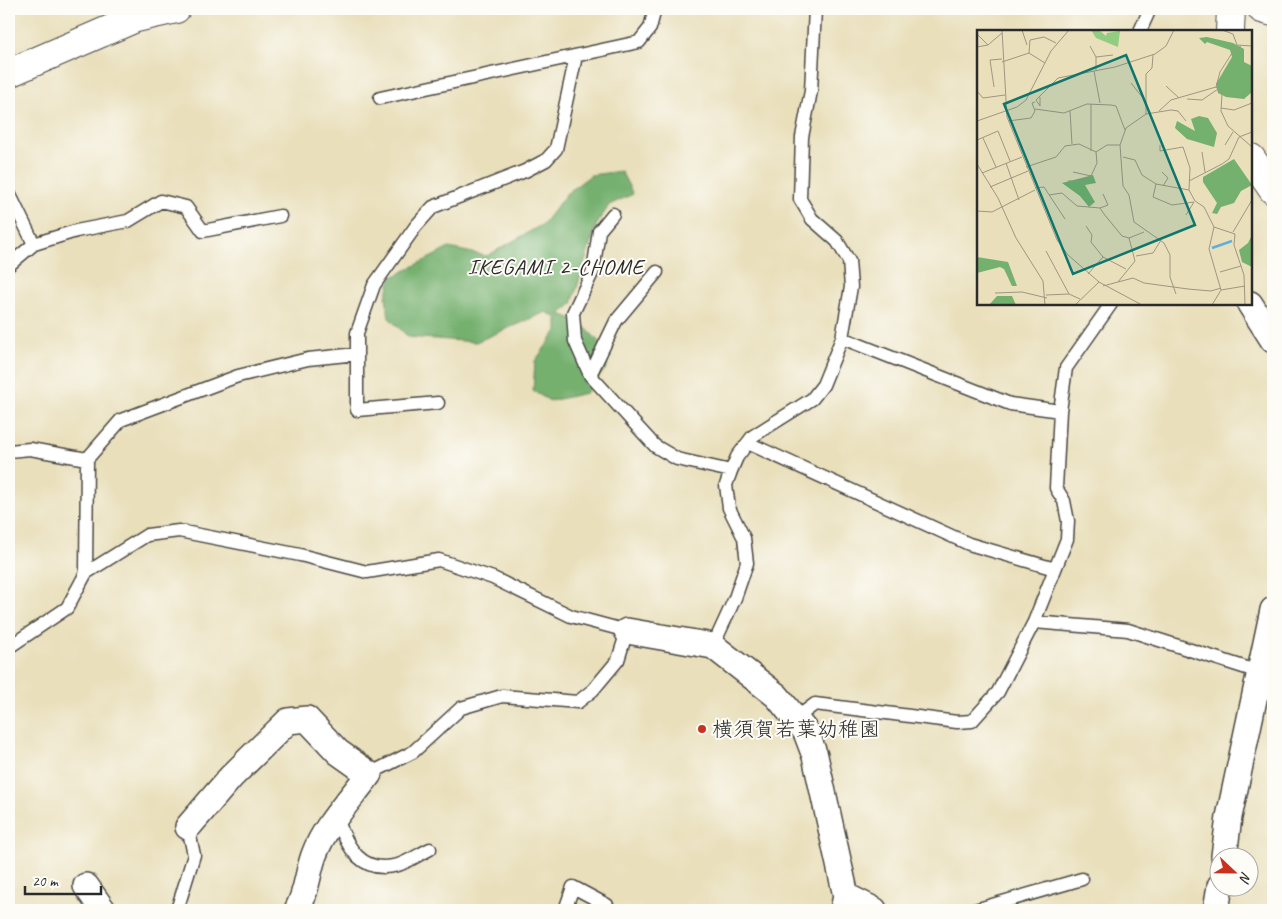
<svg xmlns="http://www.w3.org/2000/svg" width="1282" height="919" viewBox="0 0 1282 919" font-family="Caveat,'Klee One',sans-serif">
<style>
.forest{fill:#74b06e;stroke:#506e4c}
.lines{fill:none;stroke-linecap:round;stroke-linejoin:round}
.service-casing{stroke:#484641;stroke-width:15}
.minor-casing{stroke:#484641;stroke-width:28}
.tertiary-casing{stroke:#484641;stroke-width:30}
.service{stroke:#fff;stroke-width:12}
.minor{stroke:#fff;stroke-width:25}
.tertiary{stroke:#fff;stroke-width:28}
.poi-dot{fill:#c8321e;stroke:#fdfcf7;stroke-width:2}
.labels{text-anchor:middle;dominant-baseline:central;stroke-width:4;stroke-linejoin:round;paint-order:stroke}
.poi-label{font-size:21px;fill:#2b2b2b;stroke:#fdfcf7;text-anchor:start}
.neighbourhood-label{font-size:22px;letter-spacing:1px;fill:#2b2b2b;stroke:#fdfcf7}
.inset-river{fill:none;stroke:#60aeda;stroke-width:2.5}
.inset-road{fill:none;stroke:#9d9781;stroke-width:1}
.view{fill:#0f766e;fill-opacity:0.15;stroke:#0f766e;stroke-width:2.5}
.inset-edge{fill:none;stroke:#2b2b2b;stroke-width:2.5}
</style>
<rect width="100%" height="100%" fill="#fdfcf7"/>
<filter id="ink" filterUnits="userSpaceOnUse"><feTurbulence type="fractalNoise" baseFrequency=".02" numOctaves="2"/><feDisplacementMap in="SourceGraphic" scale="10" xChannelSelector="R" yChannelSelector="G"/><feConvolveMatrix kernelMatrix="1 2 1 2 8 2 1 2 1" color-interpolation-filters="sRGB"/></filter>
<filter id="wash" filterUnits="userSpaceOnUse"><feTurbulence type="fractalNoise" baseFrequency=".0096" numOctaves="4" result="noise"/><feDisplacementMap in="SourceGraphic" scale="20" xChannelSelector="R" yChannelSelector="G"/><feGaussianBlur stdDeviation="1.12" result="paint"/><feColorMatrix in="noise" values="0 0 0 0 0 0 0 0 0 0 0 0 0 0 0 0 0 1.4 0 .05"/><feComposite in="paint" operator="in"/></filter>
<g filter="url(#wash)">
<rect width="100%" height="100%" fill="#e9dfbb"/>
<path class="forest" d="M621 171 633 194 609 205 596 226 572 304 560 314 580 322 605 348 607 367 586 393 550 401 533 391 535 361 557 331V318L546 312 476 342 408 337 389 318 386 297 391 278 449 248 487 256 543 224 567 193 591 175Z"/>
</g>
<g filter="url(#ink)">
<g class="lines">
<defs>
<path id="service" d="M1140 31 1150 9
M380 98 639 42 650 28 655 9
M9 193 34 244 9 265
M613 214 599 231 593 271 573 313 575 341 590 375 655 446 677 459 731 471
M34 244 76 231 128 221 161 201 186 207 203 231 280 216
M842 338 1010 404 1060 411
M357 354V333L374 285 416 226 433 207 525 171 546 160 556 149 576 56
M590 375 616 321 657 272
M748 443 969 544 1055 569
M9 451 30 449 87 459 86 573
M87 459 121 420 238 376 308 359 357 354V410L438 403
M1034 622 1128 630 1259 672
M713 646 735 598 747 563 744 538 729 508 726 485 731 471 737 457 753 436 812 399 823 385 842 338 851 287 849 261 837 241 812 219 800 199 802 137 811 91 815 9
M9 647 67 608 86 573 147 535 179 531 300 555 367 572 439 560 493 578 571 616 627 631 618 660 593 690 578 702 502 696 461 708 413 752 369 774
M1256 688 1273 694
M795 719 815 704 957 722 972 721 998 692 1034 622 1067 539 1068 521 1064 501 1056 488 1060 411 1066 368 1111 304
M337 818C347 847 361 875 398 865 408 862 420 854 430 849
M177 910 194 855 188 827
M565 910 573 887 607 905
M975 910 1082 879"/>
<path id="minor" d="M1250 304 1273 340
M627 631 713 646 777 696 806 732 815 756 846 896 843 910
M188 827 231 777 288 721 307 719 338 752 369 774C351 799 325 825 314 855 307 874 307 893 297 910
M1224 856 1229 817 1273 610
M86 886 103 910
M846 896 874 910
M1216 910 1220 886"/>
<path id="tertiary" d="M1262 9 1273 12
M1230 31 1231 9
M9 73 136 18 176 9
M1251 158 1273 190"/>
</defs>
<use href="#service" class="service-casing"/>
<use href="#minor" class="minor-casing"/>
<use href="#tertiary" class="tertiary-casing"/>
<use href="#service" class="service"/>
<use href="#minor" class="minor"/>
<use href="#tertiary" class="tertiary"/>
</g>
</g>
<circle class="poi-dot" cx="702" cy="729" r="5"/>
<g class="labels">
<g class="poi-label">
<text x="712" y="729">横須賀若葉幼稚園</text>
</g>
<g class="neighbourhood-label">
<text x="556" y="267">IKEGAMI 2-CHOME</text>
</g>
</g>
<g transform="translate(977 30)">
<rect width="275" height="275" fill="#e9dfbb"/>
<path d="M114 0H122L129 6 130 3 143 1 141 17 119 8Z" fill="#91cc80"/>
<path d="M230 7 256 13 267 19V32L275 36V62L267 69 249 67 241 63 239 54 255 27 253 20 230 12 228 14 222 8ZM222 86 231 88 240 103 237 117 210 109 198 98 200 91 218 101 214 89ZM257 129 275 155 264 161 257 173 244 177 240 184 235 183 240 173 226 152V147ZM116 145 119 153 108 155 118 172 112 177 103 166 85 153ZM275 205V237L265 232 262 220 271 213ZM0 227 31 232 40 256H35L27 239 23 237 0 243ZM20 266H35L39 275H12Z" fill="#74b06e"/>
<path class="inset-river" d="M235 218 255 211"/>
<path class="inset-road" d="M25 0 30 87 80 210 91 225 122 252 165 275M45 0 50 15M245 0 256 4 260 15 275 16M0 4 11 15M113 16 119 27V40M264 16 257 20 243 42 239 57 245 64 244 81 251 96 275 117M0 17 11 15 25 3M52 23 53 10 67 7 79 13M119 27 136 25M25 32 52 23 68 33M117 41 123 73M154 53 170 73M189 56 202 68M17 57 13 30 25 29M0 61 6 68 28 65M63 67V76L59 70 81 48 138 37 178 24 189 16 197 0M210 69 225 70 241 59M244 78 257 80 275 73M58 79 87 83 110 74 134 75 139 76 148 100M93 81 95 114M182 81 194 70 239 57M169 84V44L175 38 176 25M0 91 40 77 49 70 74 21 92 0M31 91 54 88 58 81 55 73 58 72M6 108 19 137M0 110 21 101 33 131M183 115V121L206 117 213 138 212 160M248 115 256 102M114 121V74M225 122 228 142M146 127 158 130 165 145 179 154 212 160 218 171 227 177 237 197 258 204 257 215 267 245 268 275M29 133 42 170M0 134 21 168 39 208 66 251 68 275M49 137 79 127 88 116 102 114 119 122 130 115H143M96 142 114 146M185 142 191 148 186 156M5 143 45 127M91 151H106L114 146 120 133 119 122M212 151 245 134 252 129 262 107 275 102M179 154 176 167 195 175 217 172M13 157 51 141M58 158 67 157 88 189M126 164 131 175 123 178 127 184 145 206 152 208M72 165 85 163 100 176 123 178M0 181 15 182 58 160M209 185 217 172M109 196 115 205 114 212 126 227M237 197 232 219 244 260M256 202 275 170M69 221 92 264M159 226 176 223 184 210M243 242 264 236M111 244 126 227 149 239M141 252 158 231 152 208 167 202M126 256 156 248 167 253 211 259 234 261 244 258M18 263 45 262 70 268M199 264 193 247V225L187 213 157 192 152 165 146 156 143 115 149 98 169 84 194 80 201 81 209 91M69 265 92 264 103 269M98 275 122 252M235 275 244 260 268 256"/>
<path class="view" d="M149 25 218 195 96 244 27 74Z"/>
<rect width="275" height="275" class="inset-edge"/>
</g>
<rect width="1282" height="919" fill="none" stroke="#fdfcf7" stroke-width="30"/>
<g transform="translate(1234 872) rotate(112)"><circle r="24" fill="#fdfcf7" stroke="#a9a8a5"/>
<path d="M0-4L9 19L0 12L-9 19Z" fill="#c8321e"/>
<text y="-8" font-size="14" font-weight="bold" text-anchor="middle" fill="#2b2b2b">N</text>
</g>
<path d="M25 886v8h76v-8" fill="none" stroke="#2b2b2b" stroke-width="2.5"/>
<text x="32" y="886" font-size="15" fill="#2b2b2b" stroke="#fdfcf7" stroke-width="4" paint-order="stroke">20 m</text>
</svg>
